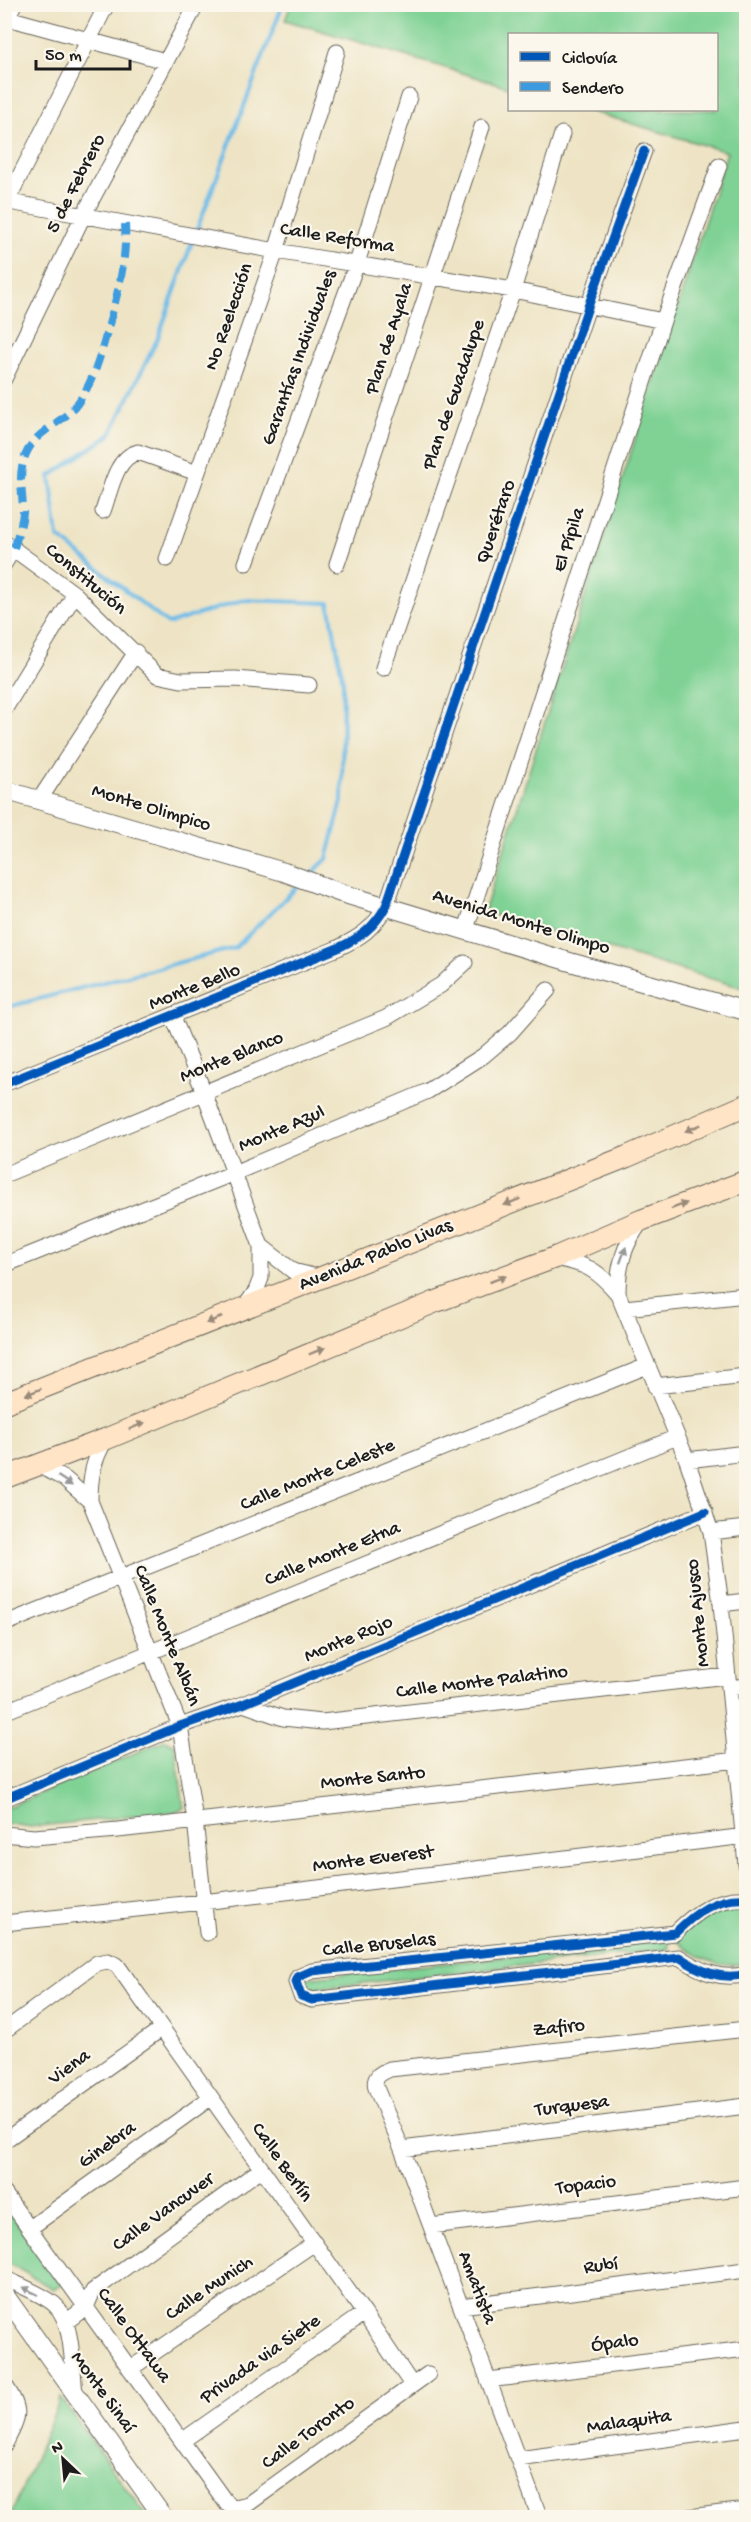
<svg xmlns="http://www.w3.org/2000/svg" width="751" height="2522" viewBox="0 0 751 2522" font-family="'Gochi Hand',sans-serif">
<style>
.green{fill:#7fd294;stroke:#4e7758;stroke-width:1.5}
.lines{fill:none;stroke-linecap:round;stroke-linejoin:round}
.stream{stroke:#6ebce8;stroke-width:4}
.minor-casing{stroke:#666257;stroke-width:17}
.tertiary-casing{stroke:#666257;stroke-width:20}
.secondary-casing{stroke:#666257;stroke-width:23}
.minor{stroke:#fff;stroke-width:15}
.tertiary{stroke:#fff;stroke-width:18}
.secondary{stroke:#ffe4c6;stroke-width:21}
.quiet{stroke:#3c9bdf;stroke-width:8;stroke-dasharray:15 8;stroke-linecap:butt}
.cycleway-casing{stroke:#fbf7ec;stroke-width:13}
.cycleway{stroke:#0057b8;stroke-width:9}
.oneway{fill:#998a7a}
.oneway2{fill:#999}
.labels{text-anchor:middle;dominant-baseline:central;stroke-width:4.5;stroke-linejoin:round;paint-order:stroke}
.street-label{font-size:20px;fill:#1c1c1c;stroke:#fbf7ec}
</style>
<rect width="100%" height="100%" fill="#fbf7ec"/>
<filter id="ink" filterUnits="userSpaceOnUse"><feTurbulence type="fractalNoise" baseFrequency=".0167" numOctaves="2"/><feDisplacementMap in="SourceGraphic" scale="12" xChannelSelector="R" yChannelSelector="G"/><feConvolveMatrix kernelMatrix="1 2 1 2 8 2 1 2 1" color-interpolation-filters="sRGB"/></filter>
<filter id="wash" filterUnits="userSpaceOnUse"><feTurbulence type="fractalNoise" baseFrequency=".008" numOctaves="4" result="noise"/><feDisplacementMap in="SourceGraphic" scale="24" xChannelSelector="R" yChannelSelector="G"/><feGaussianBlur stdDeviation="1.35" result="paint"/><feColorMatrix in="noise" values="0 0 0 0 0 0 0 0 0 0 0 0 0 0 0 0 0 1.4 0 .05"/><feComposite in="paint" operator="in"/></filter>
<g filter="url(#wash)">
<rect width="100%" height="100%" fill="#eee4c5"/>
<path class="green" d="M291 4 746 5V989L484 912 727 152 586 110H716V34H510L509 87 285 20Z
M165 1740 175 1745 184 1808 174 1812 30 1827 5 1823 4 1809Z
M746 1903V1963C721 1970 697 1958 677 1941L681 1932 723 1904Z
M668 1940 669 1949 311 1989 302 1986V1978Z
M4 2205 62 2284 53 2289 5 2261Z
M61 2398 139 2506 148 2517H10Z"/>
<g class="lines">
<path class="stream" d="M196 232 283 4
M193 239 158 338 110 435 50 476 58 537 168 624 243 600 329 603 343 682 342 801 327 859 310 875
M4 1008 235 948 300 884"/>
</g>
</g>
<g filter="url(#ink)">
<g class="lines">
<defs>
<path id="minor" d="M4 17 165 61
M4 23 14 4
M4 201 276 251 513 290 663 321
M4 207 107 4
M4 379 83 216 193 11
M103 511C111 490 115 458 138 452L197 473
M4 542 75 594 157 675 181 680 235 679 309 685
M167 559 276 251 337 52
M246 563 357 263 409 97
M4 564 14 548
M337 564 482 127
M383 668 513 290 562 134
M4 710 75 594
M40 799 136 652
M466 929 663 321 719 166
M173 1017 204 1092 261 1246V1278L256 1291 244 1308
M4 1084 338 948C361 937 374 928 386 906L589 304 644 151
M4 1175 386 1018 441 985 465 963
M261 1246 293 1271 321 1278
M554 1258C586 1264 597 1269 618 1294L687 1460 711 1532 721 1604 746 1865
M4 1265 234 1173 428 1091 483 1056 510 1033 548 990
M618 1294C618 1266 624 1244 641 1222
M625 1308 746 1295
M655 1386 746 1376
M106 1439C93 1460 90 1477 90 1501L180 1726 195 1820 207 1933
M687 1460 746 1453
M38 1465 65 1479 90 1501
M711 1532 746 1528
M721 1604 746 1601
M4 1624 647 1366
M729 1688 746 1686
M243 1704 283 1718 322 1722 727 1676
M4 1712 677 1437
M4 1799 180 1726 243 1704 705 1512
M4 1834 34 1837 118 1830 746 1759
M746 1899C716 1897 695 1913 675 1933L312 1971 298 1977 296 1982 301 1996 312 2000 679 1957C700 1971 721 1981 746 1974
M4 1923 203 1902 746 1836
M4 2031 97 1963 108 1961 117 1965 364 2313 412 2385
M4 2141 161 2029
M402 2149 746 2106
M4 2193 227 2504 233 2507 248 2504 428 2374
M431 2226 746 2187
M30 2228 210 2098
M4 2278C21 2286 40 2293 54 2304 74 2321 72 2369 75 2394
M461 2306 746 2270
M66 2322 86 2307 93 2291 260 2170
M130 2369 313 2244
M488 2380 746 2349
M4 2384C24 2412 18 2418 4 2446
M182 2441 364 2313
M518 2459 746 2428
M540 2518 402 2149 376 2088C373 2077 380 2073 390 2069L746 2029
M681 2518 746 2510"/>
<path id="tertiary" d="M4 790 284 872 341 893 570 962 746 1011
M4 2294 164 2518"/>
<path id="secondary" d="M4 1403 626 1157 746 1105
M4 1478 106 1439 435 1302 554 1258 642 1220 746 1181"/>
</defs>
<use href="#minor" class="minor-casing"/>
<use href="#tertiary" class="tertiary-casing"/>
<use href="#secondary" class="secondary-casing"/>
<use href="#minor" class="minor"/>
<use href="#tertiary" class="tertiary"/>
<use href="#secondary" class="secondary"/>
<path class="quiet" d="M14 548C17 537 22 524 23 513 23 491 17 475 26 454 36 430 62 424 77 404 94 381 101 354 108 328 118 292 127 261 125 224"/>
<defs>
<path id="cycleway" d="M4 1084 338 948C361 937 374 928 386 906L589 304 644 151
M4 1799 180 1726 243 1704 705 1512
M746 1899C716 1897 695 1913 675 1933L312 1971 298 1977 296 1982 301 1996 312 2000 679 1957C700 1971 721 1981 746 1974"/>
</defs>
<use href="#cycleway" class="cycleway-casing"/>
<use href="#cycleway" class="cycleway"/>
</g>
<defs><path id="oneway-solid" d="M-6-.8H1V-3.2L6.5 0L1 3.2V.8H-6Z" transform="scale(1.5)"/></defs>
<g class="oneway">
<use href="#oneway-solid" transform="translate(693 1128) rotate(157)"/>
<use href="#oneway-solid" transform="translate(512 1202) rotate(158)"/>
<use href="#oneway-solid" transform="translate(679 1206) rotate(-21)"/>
<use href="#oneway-solid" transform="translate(498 1279) rotate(-20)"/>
<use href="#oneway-solid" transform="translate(214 1320) rotate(158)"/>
<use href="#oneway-solid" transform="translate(317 1351) rotate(-23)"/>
<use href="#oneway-solid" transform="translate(33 1392) rotate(158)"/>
<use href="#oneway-solid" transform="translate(137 1426) rotate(-23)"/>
</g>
<g class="oneway2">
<use href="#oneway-solid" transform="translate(623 1255) rotate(-70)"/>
<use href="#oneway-solid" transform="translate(65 1481) rotate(34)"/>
<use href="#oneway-solid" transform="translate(30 2291) rotate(-154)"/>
</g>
</g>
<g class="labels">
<g class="street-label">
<text transform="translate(77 184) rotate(-63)">5 de Febrero</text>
<text transform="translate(337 239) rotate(9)">Calle Reforma</text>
<text transform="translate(230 317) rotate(-71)">No Reelección</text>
<text transform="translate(390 339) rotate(-72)">Plan de Ayala</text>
<text transform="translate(300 358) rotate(-70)">Garantías Individuales</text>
<text transform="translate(455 395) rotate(-71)">Plan de Guadalupe</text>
<text transform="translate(497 522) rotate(-71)">Querétaro</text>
<text transform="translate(570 540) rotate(-72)">El Pípila</text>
<text transform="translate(85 580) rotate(40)">Constitución</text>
<text transform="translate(151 809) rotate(17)">Monte Olimpico</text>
<text transform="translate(521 923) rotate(17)">Avenida Monte Olimpo</text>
<text transform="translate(195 988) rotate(-22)">Monte Bello</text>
<text transform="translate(232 1058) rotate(-22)">Monte Blanco</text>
<text transform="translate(282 1130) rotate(-23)">Monte Azul</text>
<text transform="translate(376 1256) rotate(-22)">Avenida Pablo Livas</text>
<text transform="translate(318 1476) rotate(-22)">Calle Monte Celeste</text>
<text transform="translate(333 1555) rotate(-22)">Calle Monte Etna</text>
<text transform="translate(699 1613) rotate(-96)">Monte Ajusco</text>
<text transform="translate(166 1636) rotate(68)">Calle Monte Albán</text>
<text transform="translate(349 1640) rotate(-23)">Monte Rojo</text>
<text transform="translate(482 1683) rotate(-7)">Calle Monte Palatino</text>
<text transform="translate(373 1779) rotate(-6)">Monte Santo</text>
<text transform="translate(373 1860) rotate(-7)">Monte Everest</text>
<text transform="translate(379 1946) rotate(-6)">Calle Bruselas</text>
<text transform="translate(559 2029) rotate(-6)">Zafiro</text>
<text transform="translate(70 2068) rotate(-36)">Viena</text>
<text transform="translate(572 2107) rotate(-7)">Turquesa</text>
<text transform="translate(108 2146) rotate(-36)">Ginebra</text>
<text transform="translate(281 2163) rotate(55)">Calle Berlín</text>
<text transform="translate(586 2186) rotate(-7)">Topacio</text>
<text transform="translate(164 2213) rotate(-36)">Calle Vancuver</text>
<text transform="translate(601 2267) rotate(-7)">Rubí</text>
<text transform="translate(476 2288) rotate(69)">Amatista</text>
<text transform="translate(210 2289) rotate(-34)">Calle Munich</text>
<text transform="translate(133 2336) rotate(54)">Calle Ottawa</text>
<text transform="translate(615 2344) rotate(-7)">Ópalo</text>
<text transform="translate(261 2360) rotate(-35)">Privada via Siete</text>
<text transform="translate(102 2393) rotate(54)">Monte Sinaí</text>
<text transform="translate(629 2423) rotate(-8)">Malaquita</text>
<text transform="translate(309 2434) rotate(-36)">Calle Toronto</text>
</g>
</g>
<rect width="751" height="2522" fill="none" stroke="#fbf7ec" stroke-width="24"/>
<rect x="508" y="33" width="210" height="78" fill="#fbf7ec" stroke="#a29f99" stroke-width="1.5"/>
<rect x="520" y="52" width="30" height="9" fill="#0057b8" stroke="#a29f99" stroke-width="1.5"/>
<text x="562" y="63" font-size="18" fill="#1c1c1c">Ciclovía</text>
<rect x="520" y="82" width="30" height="9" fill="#3c9bdf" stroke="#a29f99" stroke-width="1.5"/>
<text x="562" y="93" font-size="18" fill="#1c1c1c">Sendero</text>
<g transform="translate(63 2459) rotate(334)" stroke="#fbf7ec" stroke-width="4.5" paint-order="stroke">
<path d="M0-4.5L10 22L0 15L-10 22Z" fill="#1c1c1c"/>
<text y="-9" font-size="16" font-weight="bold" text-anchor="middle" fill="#1c1c1c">N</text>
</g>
<path d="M36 60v9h94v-9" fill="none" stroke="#1c1c1c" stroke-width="3"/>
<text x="45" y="60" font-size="18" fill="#1c1c1c" stroke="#fbf7ec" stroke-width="4.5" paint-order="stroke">50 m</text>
</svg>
